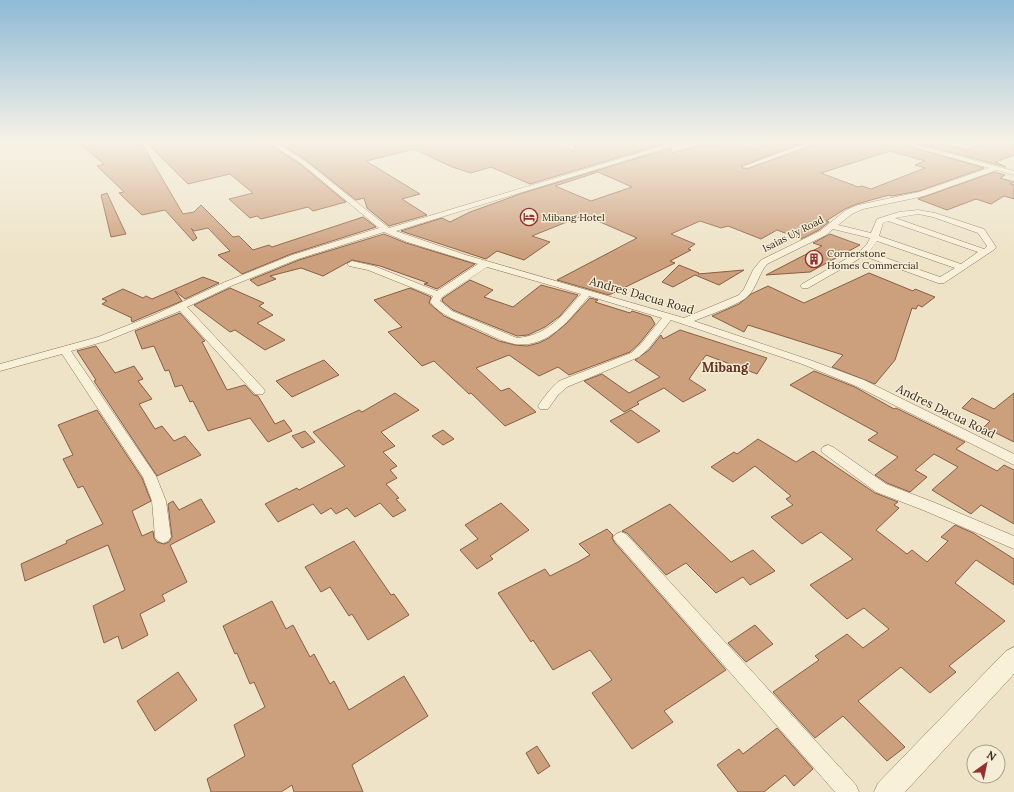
<svg xmlns="http://www.w3.org/2000/svg" width="1014" height="792" viewBox="0 0 1014 792" font-family="Lora,serif">
<style>
.building{fill:#cc9f7d;stroke:#885f42;fill-rule:evenodd}
.lines{fill:none;stroke-linecap:round;stroke-linejoin:round}
.minor-casing{stroke:#8a755c;stroke-width:1}
.tertiary-casing{stroke:#8a755c;stroke-width:1}
.minor{fill:#f9f0da;fill-rule:evenodd}
.tertiary{fill:#f9f0da;fill-rule:evenodd}
.labels{text-anchor:middle;dominant-baseline:central;stroke-width:3;stroke-linejoin:round;paint-order:stroke}
.far-poi-label{font-size:10px;fill:#3a2d20;stroke:#f5edd6;text-anchor:start}
.far-street-label{font-size:10px;fill:#3a2d20;stroke:#f5edd6}
.street-label{font-size:12px;fill:#3a2d20;stroke:#f5edd6}
.neighbourhood-label{font-size:13px;font-weight:bold;fill:#663020;stroke:#f5edd6}
</style>
<rect width="100%" height="100%" fill="#eee3c7"/>
<path class="building" d="M80 144H142L183 214 194 212 201 205 233 237 239 236 253 250 269 245 272 247 363 217 376 227 291 254 242 274 218 255 230 251 208 228 194 231 191 228 197 238 193 241 165 210 142 215 119 193 124 192 97 166 104 164Z
M148 144H269L300 164 346 202 313 211 308 207 261 219 257 216 250 218 229 199 253 193 230 174 188 184Z
M281 144H557L574 151 575 144H663L530 184 491 167 471 173 452 167 414 149 366 161 420 194 402 199 427 215 389 226 367 208 364 198 356 200 306 160Z
M704 144 712 147 721 144H735L755 149 772 144H799L741 166 742 168 747 169 815 144H902L984 168 919 191 892 196 889 195 857 204 845 209 826 221 829 222 819 230 801 239 777 230 761 239 728 226 721 228 700 221 671 234 695 244 688 249 691 250 670 261 675 263 609 295 557 280 637 238 584 215 532 236 550 242 524 260 497 251 486 259 401 231 442 218 450 222 470 212 523 193 671 148 672 153ZM890 151 925 161 915 165 925 168 871 189 862 186 858 187 821 173ZM598 172 632 187 591 201 555 186Z
M920 144H946L966 150 984 144H1014V155L995 162 1006 167Z
M994 172 1005 175 1000 178 1014 182 1010 184 1014 185V199L1004 196 991 204 976 199 947 210 918 199Z
M107 193 126 234 111 237 101 195Z
M384 234 406 243 475 264 437 289 424 284 428 283 380 266 352 260 323 276 301 268 270 276 276 279 258 286 250 280 299 260Z
M830 234 860 245 810 272 766 275 822 246 813 243Z
M679 265 699 273 698 274 744 270 719 285 695 275 673 287 662 282Z
M869 273 913 291 915 289 935 297 922 307 918 305 916 309 912 308 895 360 875 384 832 367 843 355 748 325 744 332 712 316 739 304 751 294 768 286 804 303Z
M203 277 219 283 185 299 175 291 182 301 132 322 131 319 132 318 102 304 107 301 102 299 123 289 143 298 146 296 152 299Z
M470 280 493 290 484 297 513 307 541 285 578 295 560 316 545 327 528 335 517 336 453 310 442 301 443 298Z
M230 288 264 303 259 306 273 315 257 323 285 340 265 350 235 330 230 332 194 305Z
M410 288 431 297 429 303 444 316 499 341 515 345 527 346 539 343 549 338 567 323 590 298 598 300 595 302 630 313 632 311 651 317 655 324 639 344 630 352 569 375 558 367 539 376 509 355 476 368 501 391 509 388 536 412 505 426 471 393 469 394 434 361 422 366 388 332 402 327 374 300Z
M180 313 205 341 202 342 227 390 245 385 254 395 258 396 275 424 284 420 292 431 268 442 250 418 208 431 193 401 190 402 182 385 175 387 169 370 165 371 154 346 142 349 135 331Z
M680 330 767 358 757 374 706 355 689 379 706 390 683 402 664 388 637 402 639 404 624 412 584 381 602 374 629 393 660 377 635 360 649 350 661 335 663 339Z
M96 346 115 373 134 366 143 379 138 381 152 399 139 404 155 429 162 426 174 441 185 436 201 455 157 476 94 381 96 380 77 351Z
M324 360 339 375 292 397 276 381Z
M814 371 855 387 894 409 896 408 965 442 956 449 997 471 1004 465 1014 470V524L981 505 971 514 932 490 958 467 934 454 915 470 927 477 910 492 887 483 875 475 898 457 868 440 878 433 790 385Z
M395 393 419 410 381 432 395 446 383 452 397 466 390 470 397 478 386 484 399 498 396 499 406 510 393 517 380 503 355 517 347 508 336 514 331 508 321 514 313 504 278 522 265 504 297 488 299 490 345 466 313 432 359 410 362 412Z
M1014 393V442L984 427 990 421 962 408 972 398 994 409Z
M97 410 142 478 151 501 132 511 142 536 153 531 154 538 157 542 164 544 169 542 172 537 168 504 173 501 179 510 201 499 215 522 170 545 187 582 162 595 165 601 140 614 148 635 122 649 118 636 104 643 93 606 125 590 108 545 25 581 21 564 67 543 66 541 103 524 83 486 78 488 63 459 73 455 58 425Z
M631 410 660 431 638 443 610 421Z
M443 430 454 439 443 445 432 436Z
M305 431 315 442 302 448 292 436Z
M758 439 796 462 813 451 875 493 898 502 894 505 899 508 876 530 907 554 912 550 927 562 948 541 941 537 955 525 973 533 1014 559V585L976 560 955 583 1005 621 949 666 956 672 930 693 901 667 858 701 905 747 887 761 843 716 815 738 773 692 819 660 815 656 847 634 863 648 889 629 864 608 847 619 810 585 853 559 821 532 802 544 771 517 793 505 786 499 791 496 755 466 733 482 711 467 734 452 737 454Z
M501 503 529 530 490 556 493 559 477 569 460 550 478 539 465 525Z
M670 504 731 562 753 550 775 571 750 585 743 577 716 593 686 563 666 575 627 533 622 531Z
M607 529 613 535 612 538 615 543 726 670 664 711 673 722 632 749 592 693 612 680 590 650 553 670 533 640 531 642 498 593 545 569 550 576 578 562 590 555 579 544Z
M354 541 391 595 394 594 409 615 368 640 352 614 349 616 330 587 321 592 305 567Z
M272 601 286 629 293 625 310 657 314 654 330 684 334 681 349 710 404 676 428 716 352 765 363 792H294L292 785 281 792H211L207 779 245 756 234 725 265 707 254 682 250 684 237 653 235 654 223 626Z
M755 625 773 644 746 662 728 643Z
M178 672 197 700 155 731 137 701Z
M777 728 813 769 794 786 785 775 764 792H738L717 765 739 749 743 754Z
M537 746 550 766 538 774 526 753Z"/>
<g class="lines">
<defs>
<path id="minor" d="M270 144H278L305 161 389 228 669 144H679L396 231 466 255 684 318 739 295 744 289 753 270 761 260 820 231 846 210 858 205 919 192 989 168 903 144H914L1014 171V175L997 170 924 196 863 209 852 214 838 225 871 233 877 219 899 212 918 210 935 213 984 229 996 247 995 249 944 283H938L864 256 808 288H802L800 286 802 284 860 251 867 244 870 238 833 229 826 235 767 264C759 273 757 287 748 296 741 304 706 316 694 321L810 360 864 380 1014 454V465L856 386 802 364 671 320 648 349 639 357 567 387 558 395 548 409H540L538 406C544 397 550 389 559 381L631 353 640 345 662 318 589 296C571 318 548 349 515 344 502 342 487 333 475 328 459 321 441 316 430 302L433 296 368 270 349 266 347 264 352 261 374 266 437 291 478 264 407 242 384 232 298 259 231 286 187 307 263 388 265 391 263 394H255L180 311 106 341 71 351 156 476 166 501 171 537 168 541 163 543 158 541 155 537 152 501 143 477 62 354 0 371V364L98 337 154 315 225 282 292 255 379 228 301 163ZM918 214 933 217 978 233 987 246 984 249 895 218ZM888 221 978 252 961 264 879 236 883 223ZM877 241 955 268 940 277 869 252ZM487 267 581 294C562 316 548 335 517 338L452 311 440 301 442 297Z
M804 144H814L747 168 742 167Z
M828 445 833 447 886 484 933 502 1014 536V549L923 510 876 492 823 453 821 450 823 447Z
M621 532 626 534 856 785 859 792H835L616 542 613 538 616 534Z"/>
<path id="tertiary" d="M1014 647V674L905 792H874L878 783 1006 651Z"/>
</defs>
<use href="#minor" class="minor-casing"/>
<use href="#tertiary" class="tertiary-casing"/>
<use href="#minor" class="minor"/>
<use href="#tertiary" class="tertiary"/>
</g>
<linearGradient id="sky" x2="0" y2="1"><stop stop-color="#8ebad6"/><stop offset="0.56" stop-color="#f7f2e6"/><stop offset="1" stop-color="#f7f2e6" stop-opacity="0"/></linearGradient>
<rect width="1014" height="255" fill="url(#sky)"/>
<defs>
<symbol id="hotel-ring" viewBox="-11 -11 22 22"><circle r="9.5" fill="#f5edd6" stroke="#982e2d" stroke-width="1.5"/><path d="M-6-4.5h1.5V1H6V5H4.5V3h-9V5H-6ZM-4 0a1.8 1.8 0 1 1 3.6 0ZM.5 0V-2.5h3Q6-2.5 6 0Z" fill="#982e2d"/></symbol>
<symbol id="building-ring" viewBox="-11 -11 22 22"><circle r="9.5" fill="#f5edd6" stroke="#982e2d" stroke-width="1.5"/><path d="M-4-6H4V6H1V3H-1V6H-4ZM-2.5-4.3h1.7v1.8h-1.7ZM.8-4.3h1.7v1.8H.8ZM-2.5-1h1.7V.8h-1.7ZM.8-1h1.7V.8H.8Z" fill="#982e2d"/></symbol>
</defs>
<g fill-rule="evenodd">
<use href="#hotel-ring" x="519" y="207" width="20" height="20"/>
<use href="#building-ring" x="804" y="249" width="20" height="20"/>
</g>
<g class="labels">
<g class="far-poi-label">
<text x="542" y="217">Mibang Hotel</text>
<text x="827" y="253">Cornerstone<tspan x="827" dy="12">Homes Commercial</tspan></text>
</g>
<g class="far-street-label">
<text transform="translate(793 234) rotate(-27)">Isaias Uy Road</text>
</g>
<g class="street-label">
<text transform="translate(642 295) rotate(16)">Andres Dacua Road</text>
<text transform="translate(946 411) rotate(26)">Andres Dacua Road</text>
</g>
<g class="neighbourhood-label">
<text x="725" y="367">Mibang</text>
</g>
</g>
<g transform="translate(986 764) rotate(33)"><circle r="19" fill="#f5edd6" stroke="#aaa08d"/>
<path d="M0-3L7 15L0 10L-7 15Z" fill="#982e2d"/>
<text y="-6" font-size="11" font-weight="bold" text-anchor="middle" fill="#3a2d20">N</text>
</g>
</svg>
